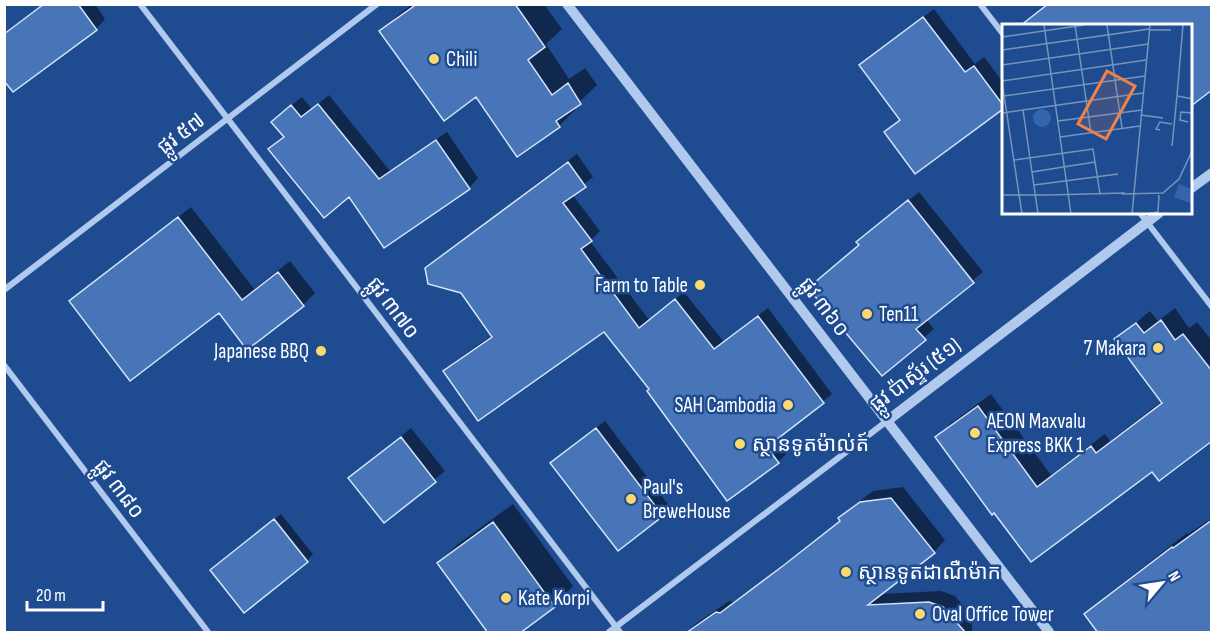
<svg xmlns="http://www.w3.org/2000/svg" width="1216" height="637" viewBox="0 0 1216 637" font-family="'Sofia Sans Condensed','Noto Sans Khmer',sans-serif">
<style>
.shadow{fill:#0007}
.building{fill:#4875b8;stroke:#d5e4f9;stroke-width:1.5}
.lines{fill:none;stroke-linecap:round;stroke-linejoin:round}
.minor{stroke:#b0c9ed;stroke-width:6}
.tertiary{stroke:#b0c9ed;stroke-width:10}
.poi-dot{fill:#fbd970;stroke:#1f4c90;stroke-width:2}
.labels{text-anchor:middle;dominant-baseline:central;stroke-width:5;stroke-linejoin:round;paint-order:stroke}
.poi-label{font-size:21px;fill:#fff;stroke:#1f4c90;text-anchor:start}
.street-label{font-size:21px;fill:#fff;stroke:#1f4c90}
.inset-road{fill:none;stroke:#7994bc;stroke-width:1.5}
.view{fill:#ee8249;fill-opacity:0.15;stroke:#ee8249;stroke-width:3}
.inset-edge{fill:none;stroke:#fff;stroke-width:3}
</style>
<rect width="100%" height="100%" fill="#1f4c90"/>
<path class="shadow" d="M43 4H95L105 19 96 29 4 78V33Z
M412 4H544L562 29 546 44 569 79 585 68 597 85 574 107 576 109 559 126 477 95 381 32 398 15Z
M1212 4V88L1190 105V26Z
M934 9 975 64 984 57 1003 82V107L886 132 901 119 861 65 871 55Z
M329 95 390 171 447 132 478 178 469 188 349 195 270 149 285 136 283 112 302 97 312 109Z
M577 154 593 177 572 194 600 231 590 241 649 320 684 292 724 342 768 308 832 394 776 438 787 453 778 462 727 499 651 389 604 330 445 371 454 362 492 335 462 292 427 268 436 259Z
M919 192 983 272 926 319 934 329 882 374 861 245 858 242Z
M191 207 254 289 290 261 315 293 303 305 247 348 219 311 71 301 83 290Z
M1175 308 1189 328 1197 322 1212 341V440L1152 470 995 511 937 437 950 424 991 394 1051 475 1105 434 1110 441 1162 401 1116 340 1150 311 1158 321Z
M605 421 670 507 662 515 552 463Z
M411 428 445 471 384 521 350 478Z
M903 487 945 540 934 552 880 594 941 591 955 596 967 610 972 623V632H687L694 625 729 601 733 602 797 554 841 520 852 507 873 491Z
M513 504 573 586 554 606 518 632 439 563 458 544Z
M281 514 313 554 307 561 219 564Z
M1212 518V632L1086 614 1101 600 1187 533 1188 534Z"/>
<path class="building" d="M44 4H78L97 30 13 92 4 81V34Z
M417 4H515L545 47 528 60 552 95 568 83 581 104 556 121 560 127 517 157 476 97 444 121 379 31Z
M1048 4H1212V90L1191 106V26H1020Z
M923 17 965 72 974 66 1003 105V109L915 174 884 132 900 120 859 65Z
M318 104 379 179 436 140 470 189 384 248 349 197 324 218 268 149 284 137 271 122 291 105 301 117Z
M568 162 586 187 563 203 592 241 581 249 639 328 675 299 714 349 758 316 824 403 767 447 779 463 727 501 647 391 649 389 604 332 478 421 443 371 492 337 461 293 428 284 425 268Z
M908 200 974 283 916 329 926 340 882 376 808 288 859 245 856 242Z
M178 217 242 300 278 272 304 306 247 350 219 313 130 381 69 301Z
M1161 320 1175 340 1183 334 1212 371V441L1159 481 1152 472 1031 562 994 513 992 515 935 437 978 406 1037 487 1091 446 1096 453 1162 403 1114 339 1136 323 1144 333Z
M596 428 663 516 618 551 550 463Z
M401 437 436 482 384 523 348 478Z
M891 498 935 553 868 605 929 602 943 607 966 633H686L716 612 720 613 784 565 840 521 838 518 860 502Z
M274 519 308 562 244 613 210 570Z
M1212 520V633H1098L1084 614 1172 547 1173 548Z
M493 522 555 607 520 633H488L437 563Z"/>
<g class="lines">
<path class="minor" d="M140 4 620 632
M980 4 1003 34
M1140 213 1212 307
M4 290 377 4
M4 365 208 632
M609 632 887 421"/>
<path class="tertiary" d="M567 4 1049 632
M1190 189 1212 173
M887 421 1159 213"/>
</g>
<g class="poi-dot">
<circle cx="434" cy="59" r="6"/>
<circle cx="700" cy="285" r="6"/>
<circle cx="867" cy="314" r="6"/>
<circle cx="1158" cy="348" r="6"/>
<circle cx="321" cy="351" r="6"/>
<circle cx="788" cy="405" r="6"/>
<circle cx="975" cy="433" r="6"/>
<circle cx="740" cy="444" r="6"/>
<circle cx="631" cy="499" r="6"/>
<circle cx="846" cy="572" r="6"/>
<circle cx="506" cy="598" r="6"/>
<circle cx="920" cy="614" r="6"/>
</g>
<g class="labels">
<g class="poi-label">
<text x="446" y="59">Chili</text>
<text x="688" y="285" text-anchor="end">Farm to Table</text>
<text x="879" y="314">Ten11</text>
<text x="1146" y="348" text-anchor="end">7 Makara</text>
<text x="309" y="351" text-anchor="end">Japanese BBQ</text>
<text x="776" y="405" text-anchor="end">SAH Cambodia</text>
<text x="987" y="421">AEON Maxvalu<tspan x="987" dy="24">Express BKK 1</tspan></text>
<text x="752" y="444">ស្ថានទូតម៉ាល់ត៍</text>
<text x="643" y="487">Paul's<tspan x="643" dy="24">BreweHouse</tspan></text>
<text x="858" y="572">ស្ថានទូតដាណឺម៉ាក</text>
<text x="518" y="598">Kate Korpi</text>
<text x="932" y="614">Oval Office Tower</text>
</g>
<g class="street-label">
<text transform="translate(181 134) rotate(-37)">ផ្លូវ ៥៧</text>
<text transform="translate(824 307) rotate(53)">ផ្លូវ ៣៦០</text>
<text transform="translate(393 308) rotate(53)">ផ្លូវ ៣៧០</text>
<text transform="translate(915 375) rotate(-37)">ផ្លូវ ប៉ាស្ទ័រ (៥១)</text>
<text transform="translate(119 489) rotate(53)">ផ្លូវ ៣៨០</text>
</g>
</g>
<g transform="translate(1002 24)">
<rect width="190" height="190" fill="#1f4c90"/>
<path d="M31 94a9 9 0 1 1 18 0a9 9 0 1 1-18 0ZM177 160 190 165V180L172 173Z" fill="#3365ae"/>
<path class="inset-road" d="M42 1 69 190M73 1 89 109M105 1 120 104M181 1 175 72 191 75M147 6H169M0 13 82 1M0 26 147 5M0 41 146 20M0 57 144 36M0 58 20 190M2 72 143 52M21 86 36 190M0 89 141 69M139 91 161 94M56 97 140 86M186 98 178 96 179 88 191 89M158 106 154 105 158 98 170 100M58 113 138 102M170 122 175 72M12 136 91 125 98 170M30 148 93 138M32 161 116 150M120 170 161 169 177 155 191 125M0 171H48M46 171 123 169M130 190 148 1M143 190 156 188 157 171"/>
<path class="view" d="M105 47 133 62 104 115 76 100Z"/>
<rect width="190" height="190" class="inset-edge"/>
</g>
<rect width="1216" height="637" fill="none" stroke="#ffffff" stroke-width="12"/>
<g transform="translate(1162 583) rotate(61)" stroke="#1f4c90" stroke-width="4.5" paint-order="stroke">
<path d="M0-4.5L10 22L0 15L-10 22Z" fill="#ffffff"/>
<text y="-9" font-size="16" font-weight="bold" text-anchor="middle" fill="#ffffff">N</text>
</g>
<path d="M27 601v9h76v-9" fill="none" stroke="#ffffff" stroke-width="3"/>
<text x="36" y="601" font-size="18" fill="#ffffff" stroke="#1f4c90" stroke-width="4.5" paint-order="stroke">20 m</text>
</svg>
